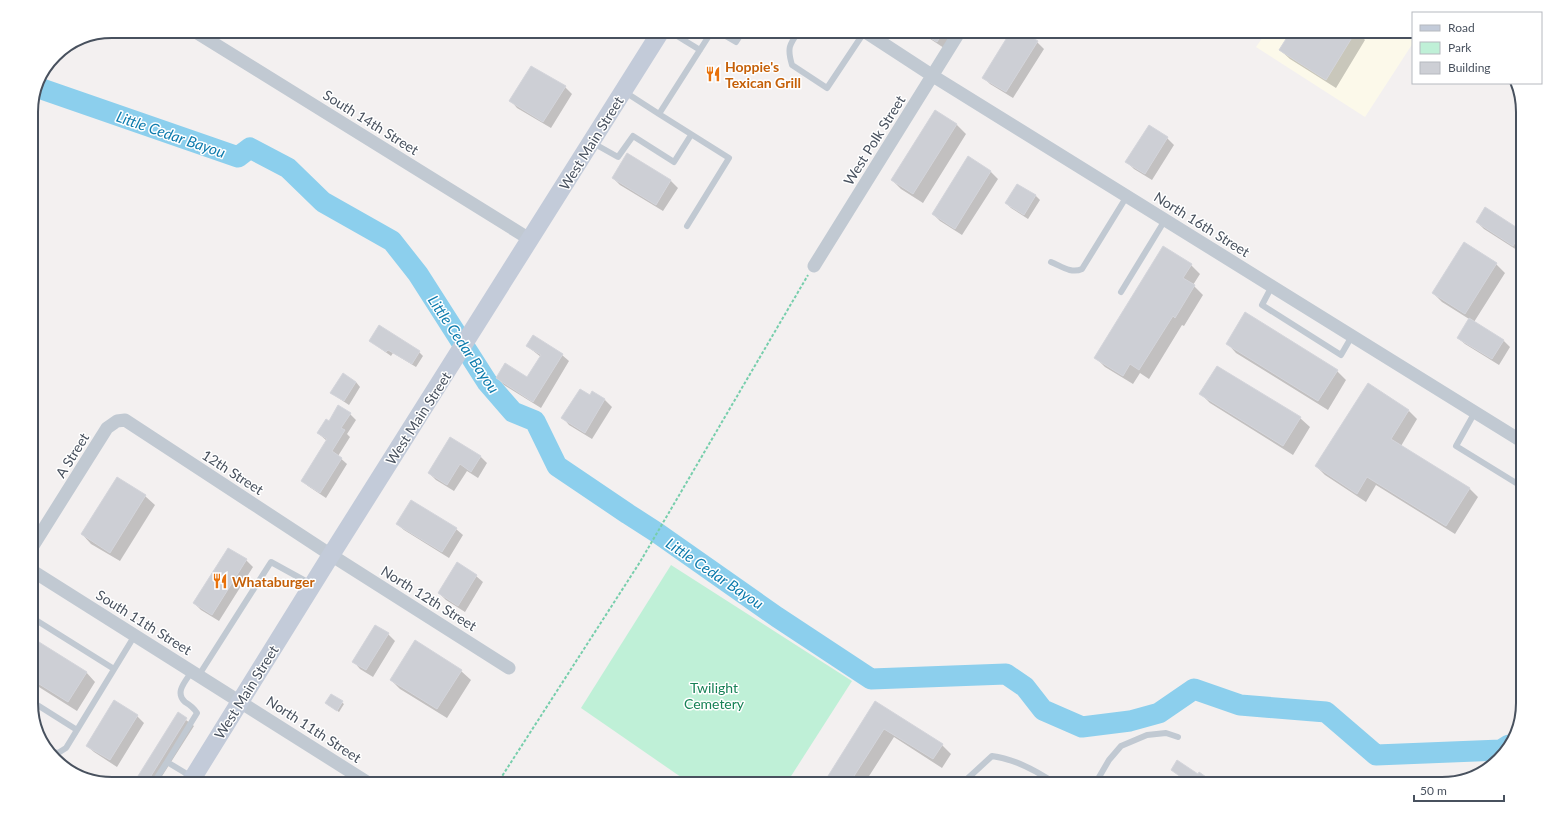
<svg xmlns="http://www.w3.org/2000/svg" width="1554" height="815" viewBox="0 0 1554 815" font-family="Lato,sans-serif">
<style>
.commercial{fill:#fcf9ea}
.green{fill:#bff0d7}
.shadow{fill:#0003}
.lines{fill:none;stroke-linecap:round;stroke-linejoin:round}
.river{stroke:#8ccfed;stroke-width:21}
.building{fill:#cdcfd5;stroke:#d4d5db}
.path{stroke:#77ceac;stroke-width:2;stroke-dasharray:3 2;stroke-linecap:butt}
.service{stroke:#c1c9d2;stroke-width:6}
.minor{stroke:#c1c9d2;stroke-width:13}
.secondary{stroke:#c3cbd9;stroke-width:18}
.labels{text-anchor:middle;dominant-baseline:central;stroke-width:3;stroke-linejoin:round;paint-order:stroke}
.food-label{font-size:14px;font-weight:bold;fill:#c56008;stroke:#fff;text-anchor:start}
.street-label{font-size:14px;fill:#48515e;stroke:#fff}
.park-label{font-size:14px;fill:#178156;stroke:#fff}
.water-label{font-size:15px;font-style:italic;fill:#0c7bad;stroke:#fff}
.rim{fill:none;stroke:#48515e;stroke-width:2}
</style>
<rect width="100%" height="100%" fill="#f3f0f0"/>
<path class="commercial" d="M1267 31H1413V43L1365 117 1256 47Z"/>
<path class="green" d="M671 565 852 681 786 784H691L581 708Z"/>
<path class="shadow" d="M918 31H955L944 48Z
M1012 31H1019L1037 42 1044 49 1013 98 990 84 984 78Z
M1292 31H1356L1365 40 1336 88 1290 59 1280 50Z
M565 87 572 94 551 128 517 108 511 101Z
M935 111 957 125 966 134 923 203 901 189 892 180Z
M1167 138 1174 145 1152 180 1134 169 1127 162Z
M628 154 671 181 678 188 663 211 620 185 613 178Z
M969 158 991 172 998 179 962 235 940 221 933 214Z
M1018 185 1036 196 1040 200 1028 219 1011 208 1006 203Z
M1485 209 1523 233V247L1520 252 1484 229 1477 222Z
M1496 264 1505 273 1474 322 1503 340 1510 347 1499 365 1465 344 1458 338 1469 319 1442 302 1433 293Z
M1191 265 1200 274 1193 285 1203 295 1184 326 1182 325 1149 379 1140 373 1133 384 1105 367 1096 358Z
M370 341 419 352 423 356 416 367 393 353 391 356Z
M1227 343 1337 371 1346 380 1328 410 1236 353Z
M527 346 562 355 569 361 541 408 504 385 497 378H527L541 357Z
M1218 367 1300 418 1310 427 1293 455 1210 403 1201 394Z
M356 382 360 387 349 405 331 393Z
M592 392 605 400 612 407 592 439 569 425 563 418 590 396Z
M339 407 350 414 356 420 347 434 350 437 338 456 347 464 326 498 308 486 302 481 327 441 318 433 329 422Z
M1409 411 1417 419 1401 446 1469 488 1478 497 1455 534 1376 485 1366 502 1325 475 1316 466Z
M480 456 487 463 478 478 467 471 454 491 436 480 429 473Z
M117 478 145 496 155 505 120 561 91 544 82 534Z
M397 524 456 529 463 535 449 558 404 530Z
M246 560 253 567 219 621 201 610 194 603Z
M476 576 483 582 465 612 446 600 439 593Z
M388 634 395 641 373 677 360 669 354 662Z
M31 638 86 672 95 682 77 711 31 682Z
M461 671 471 680 447 718 400 689 391 680Z
M331 695 344 704 339 712 328 705Z
M875 703 942 745 951 754 942 768 894 737 864 784H824Z
M178 714 194 726 157 784H134Z
M137 716 144 723 117 767 94 752 87 746Z
M630 776 642 784H625Z"/>
<g class="lines">
<path class="river" d="M36 87 238 157 250 148 288 168 323 202 392 241 418 274 487 382 513 412 535 421 557 466 628 514 656 532 777 617 871 679 1006 674 1025 687 1043 710 1082 727 1130 721 1159 713 1194 689 1240 705 1326 712 1376 755 1501 750 1509 745"/>
</g>
<path class="building" d="M919 31H944L937 42Z
M1011 31H1021L1038 41 1006 92 982 78Z
M1291 31H1356L1326 80 1279 50Z
M531 66 566 86 543 122 509 101Z
M935 110 957 124 913 194 891 180Z
M1149 125 1168 137 1145 174 1125 162Z
M627 153 671 180 656 205 612 178Z
M968 156 991 171 955 229 932 214Z
M1017 184 1036 195 1024 215 1005 203Z
M1485 207 1522 231 1513 246 1476 222Z
M1464 242 1497 263 1465 314 1432 293Z
M1163 246 1192 264 1183 278 1195 285 1175 318 1173 316 1139 370 1130 364 1123 376 1094 358Z
M1245 312 1338 370 1318 401 1226 344Z
M1469 318 1504 340 1492 359 1457 338Z
M379 325 420 351 412 364 388 350 386 352 369 341Z
M533 335 563 354 533 402 496 378 505 363 527 377 541 355 526 346Z
M1217 366 1301 417 1283 446 1199 394Z
M343 373 356 382 344 401 330 393Z
M1368 383 1409 410 1391 439 1470 488 1446 526 1367 477 1357 494 1315 466Z
M580 389 590 395 592 391 605 399 585 433 561 418Z
M338 405 351 413 341 428 345 430 332 451 342 458 320 493 301 481 327 439 317 433 326 419 329 421Z
M450 437 481 456 471 472 460 464 447 485 428 473Z
M117 477 146 495 110 553 81 534Z
M411 500 457 528 442 552 396 524Z
M228 548 247 559 212 615 193 603Z
M457 562 477 575 458 606 438 593Z
M375 625 389 633 366 670 352 662Z
M31 637 87 672 68 702 31 679Z
M415 640 462 670 437 709 390 680Z
M331 694 343 701 337 711 325 703Z
M114 700 138 715 110 760 86 746Z
M875 701 943 744 933 759 884 729 849 784H823Z
M178 712 187 718 146 784H133Z
M1177 760 1198 774 1199 772 1216 784H1191L1171 770Z"/>
<g class="lines">
<path class="path" d="M497 784 640 562 808 275"/>
<path class="service" d="M669 31 700 50
M717 31 736 42 743 31
M799 31C789 45 787 48 792 65L827 88 865 31
M212 42 219 31
M625 92 659 114
M593 143 618 157 633 136 674 162 691 135
M687 226 729 158 659 114 712 31
M1051 262C1061 266 1071 274 1082 269L1127 196
M1272 286 1262 305 1341 355 1352 336
M1121 292 1165 220
M1475 412 1456 446 1521 486 1523 484
M31 617 114 669
M192 671C186 681 174 692 185 702 190 705 194 708 197 713L167 762 192 777
M199 675 271 562 311 584
M31 701 77 730
M48 751 58 753 66 748 135 635
M153 784 167 762
M964 784 967 779 992 756C1015 759 1037 771 1056 784
M1095 784 1109 760 1121 746 1147 735 1166 733 1178 737"/>
<path class="minor" d="M194 31 531 240
M864 31 933 76 1523 442
M814 266 960 31
M31 549 107 428 117 421 125 420 331 555 509 668
M31 570 370 784"/>
<path class="secondary" d="M189 784 331 555 661 31"/>
</g>
<defs>
<symbol id="restaurant-bare" viewBox="-9 -9 18 18"><path d="M-5-6h1v4h1v-4h1v4h1v-4h1v5L-1.5 .5V6h-2V.5L-5-1ZM5-6V6H3V1.5H1.5Q1.5-4 5-6Z" fill="#e8710a" stroke="#fff" stroke-width="2.5" paint-order="stroke"/></symbol>
</defs>
<g fill-rule="evenodd">
<use href="#restaurant-bare" x="702" y="63" width="22" height="22"/>
<use href="#restaurant-bare" x="209" y="570" width="22" height="22"/>
</g>
<g class="labels">
<g class="food-label">
<text x="725" y="66">Hoppie's<tspan x="725" dy="16">Texican Grill</tspan></text>
<text x="232" y="581">Whataburger</text>
</g>
<g class="street-label">
<text transform="translate(371 122) rotate(32)">South 14th Street</text>
<text transform="translate(874 140) rotate(-58)">West Polk Street</text>
<text transform="translate(591 143) rotate(-58)">West Main Street</text>
<text transform="translate(1202 224) rotate(32)">North 16th Street</text>
<text transform="translate(418 418) rotate(-57)">West Main Street</text>
<text transform="translate(72 455) rotate(-58)">A Street</text>
<text transform="translate(233 472) rotate(33)">12th Street</text>
<text transform="translate(429 598) rotate(32)">North 12th Street</text>
<text transform="translate(144 622) rotate(32)">South 11th Street</text>
<text transform="translate(246 692) rotate(-58)">West Main Street</text>
<text transform="translate(314 729) rotate(33)">North 11th Street</text>
</g>
<g class="park-label">
<text x="714" y="687">Twilight<tspan x="714" dy="16">Cemetery</tspan></text>
</g>
<g class="water-label">
<text transform="translate(171 134) rotate(19)">Little Cedar Bayou</text>
<text transform="translate(464 344) rotate(56)">Little Cedar Bayou</text>
<text transform="translate(715 573) rotate(34)">Little Cedar Bayou</text>
</g>
</g>
<path d="M0 0H1554V815H0ZM112 38H1442A74 74 0 0 1 1516 112V703A74 74 0 0 1 1442 777H112A74 74 0 0 1 38 703V112A74 74 0 0 1 112 38Z" fill="#fff" fill-rule="evenodd"/>
<path class="rim" d="M112 38H1442A74 74 0 0 1 1516 112V703A74 74 0 0 1 1442 777H112A74 74 0 0 1 38 703V112A74 74 0 0 1 112 38Z"/>
<rect x="1412" y="12" width="130" height="72" fill="#ffffff" stroke="#b6b9bf"/>
<rect x="1420" y="25" width="20" height="6" fill="#c3cbd9" stroke="#b6b9bf"/>
<text x="1448" y="32" font-size="12" fill="#48515e">Road</text>
<rect x="1420" y="42" width="20" height="12" fill="#bff0d7" stroke="#b6b9bf"/>
<text x="1448" y="52" font-size="12" fill="#48515e">Park</text>
<rect x="1420" y="62" width="20" height="12" fill="#cdcfd5" stroke="#b6b9bf"/>
<text x="1448" y="72" font-size="12" fill="#48515e">Building</text>
<path d="M1414 795v6h90v-6" fill="none" stroke="#48515e" stroke-width="2"/>
<text x="1420" y="795" font-size="12" fill="#48515e" stroke="#ffffff" stroke-width="3" paint-order="stroke">50 m</text>
</svg>
